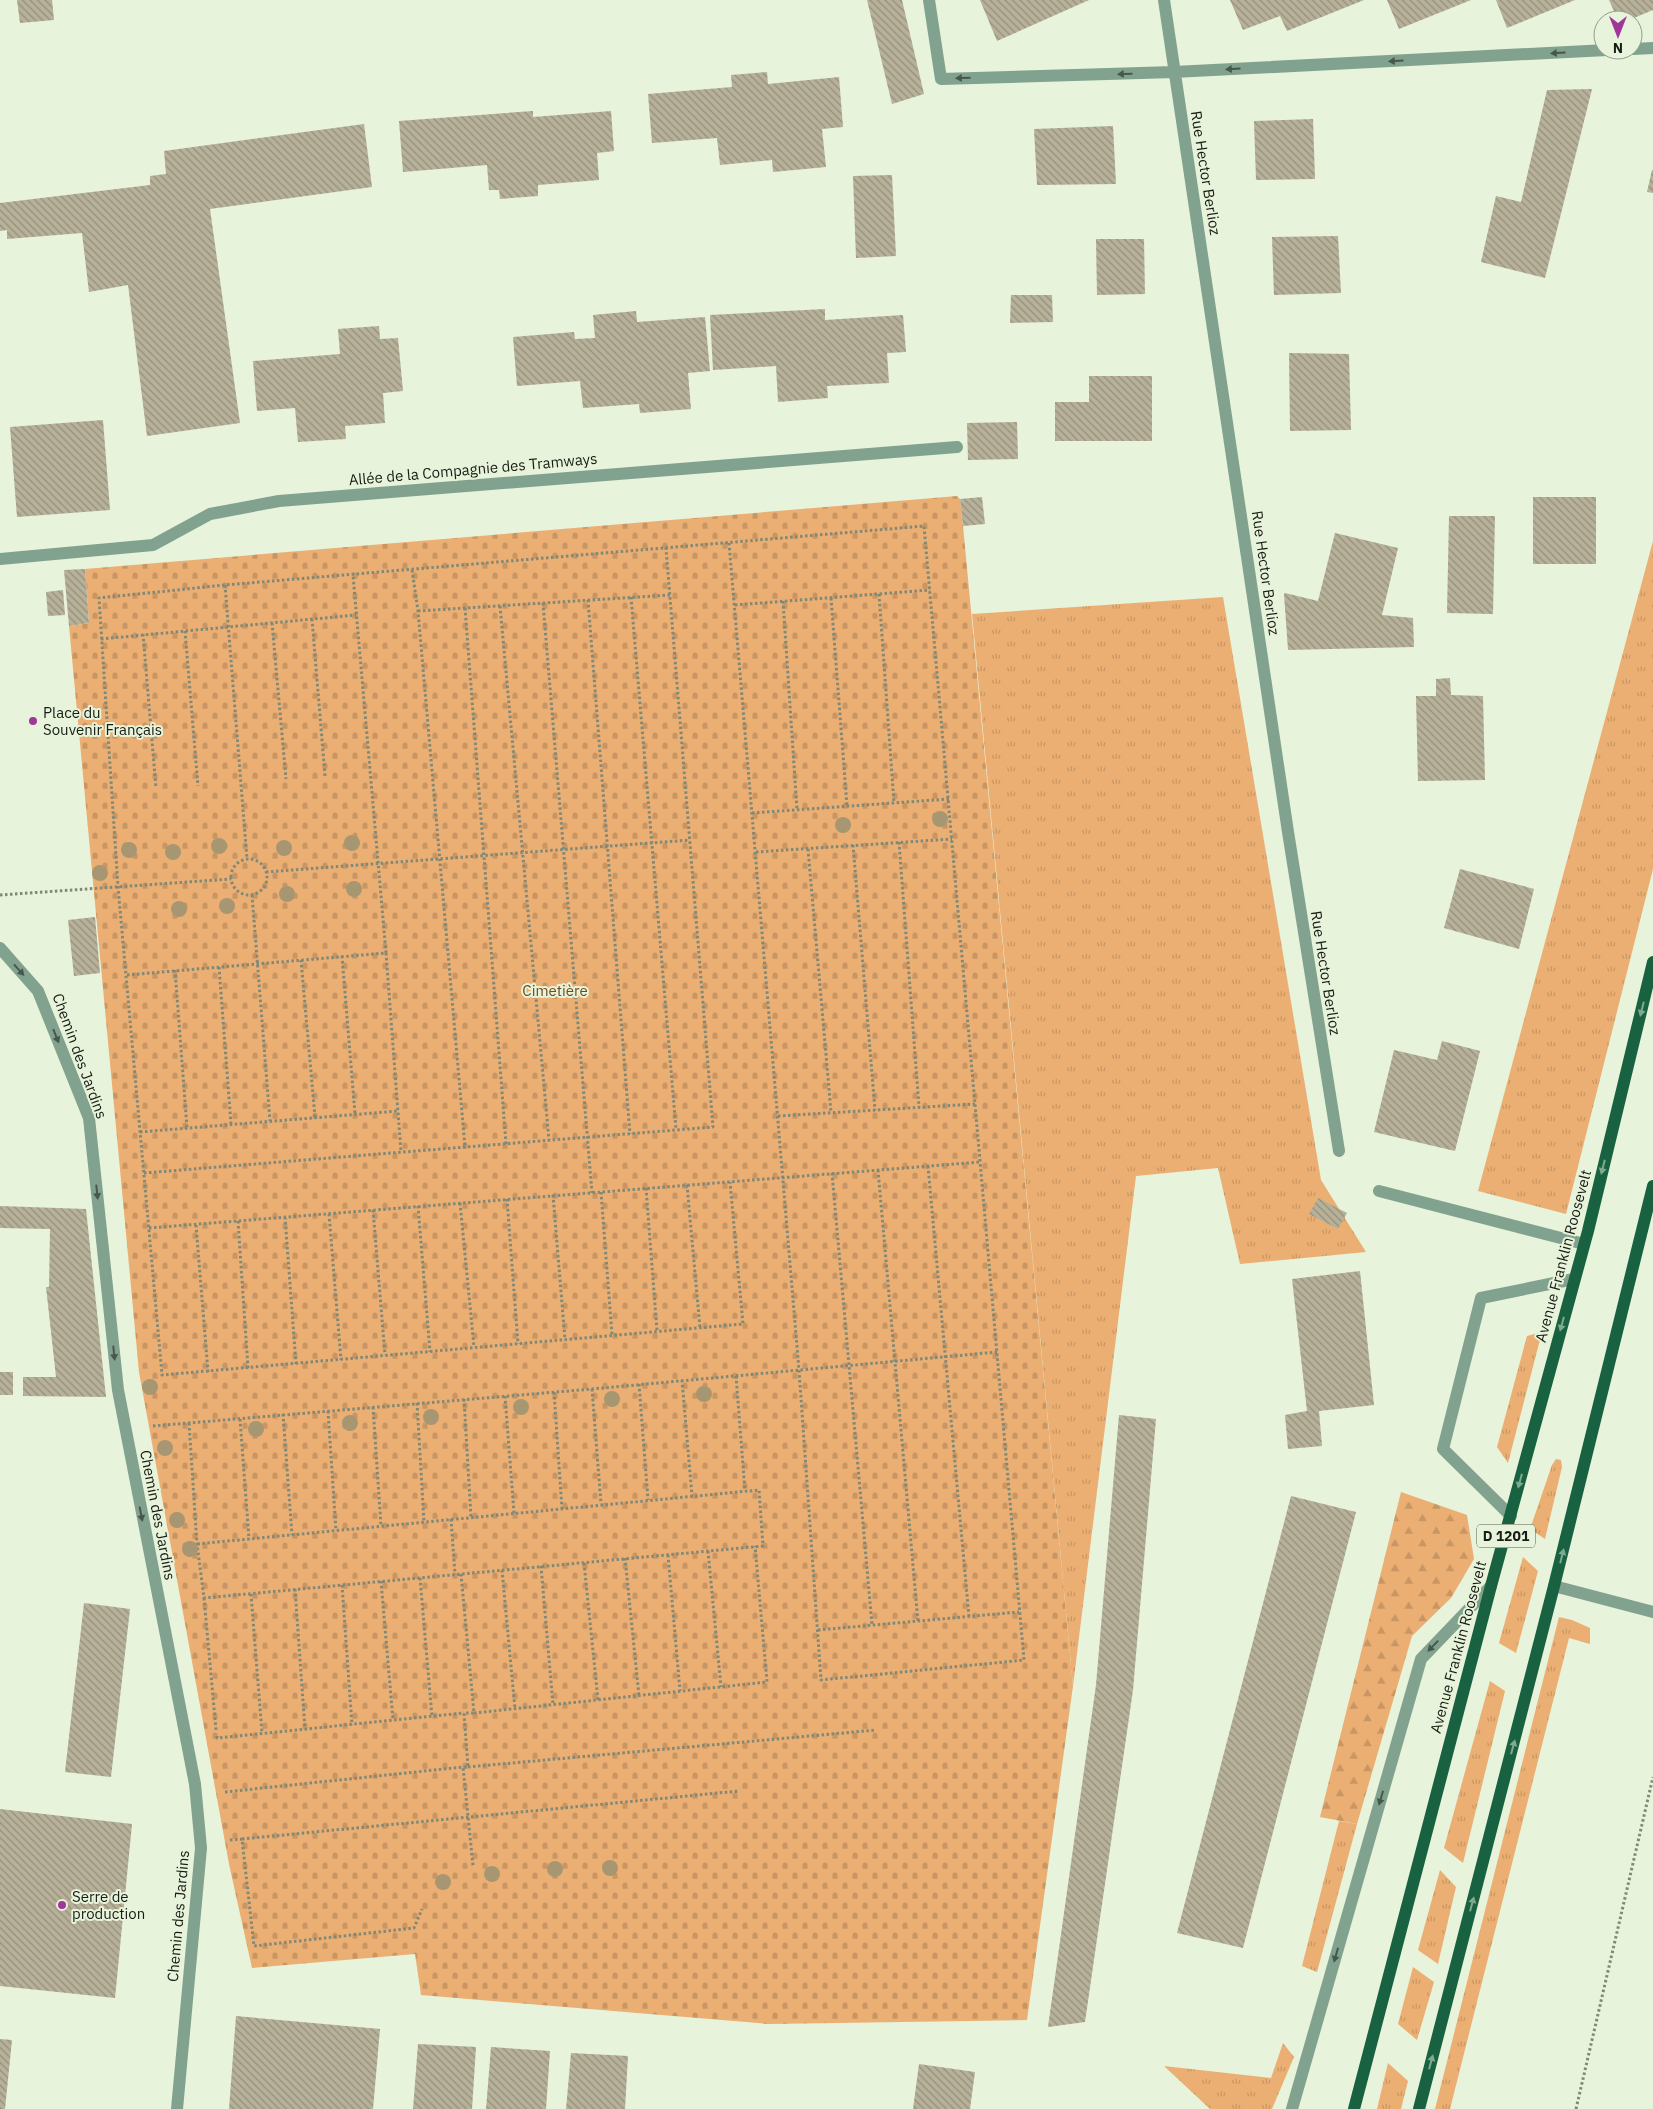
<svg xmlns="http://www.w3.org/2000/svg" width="1653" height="2109" viewBox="0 0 1653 2109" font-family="'IBM Plex Sans',sans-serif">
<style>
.grass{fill:url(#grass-tufts)}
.forest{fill:url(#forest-firs)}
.cemetery{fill:url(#cemetery-stones)}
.building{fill:url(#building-back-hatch)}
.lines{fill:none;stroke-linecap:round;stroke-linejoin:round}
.path{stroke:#808877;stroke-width:3;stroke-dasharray:2.5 2.5;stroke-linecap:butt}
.service{stroke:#80a28e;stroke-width:12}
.minor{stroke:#80a28e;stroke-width:12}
.primary{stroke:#186241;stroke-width:12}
.tree{fill:#a79672}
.oneway{fill:#47584b}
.oneway2{fill:#80aa8e}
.poi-dot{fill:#a03698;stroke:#e7f3da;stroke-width:2}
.labels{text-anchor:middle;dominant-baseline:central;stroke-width:4;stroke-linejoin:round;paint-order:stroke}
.shield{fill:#e7f3da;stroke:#565c4f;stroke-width:1}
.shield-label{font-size:14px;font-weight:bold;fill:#181c14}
.street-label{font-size:15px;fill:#181c14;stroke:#e7f3da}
.poi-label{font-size:15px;fill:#181c14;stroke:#e7f3da;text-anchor:start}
.park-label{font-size:15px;fill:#734a1d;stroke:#e7f3da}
</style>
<defs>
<pattern id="grass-tufts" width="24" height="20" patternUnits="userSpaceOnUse" patternTransform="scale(1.25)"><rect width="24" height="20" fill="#ebaf73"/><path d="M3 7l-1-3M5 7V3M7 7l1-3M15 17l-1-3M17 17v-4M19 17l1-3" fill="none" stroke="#c99663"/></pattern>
<pattern id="forest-firs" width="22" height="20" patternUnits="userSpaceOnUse" patternTransform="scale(1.25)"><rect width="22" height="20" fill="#ebaf73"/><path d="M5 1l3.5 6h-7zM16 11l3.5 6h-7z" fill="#c99663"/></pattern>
<pattern id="cemetery-stones" width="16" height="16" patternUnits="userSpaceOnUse" patternTransform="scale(1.25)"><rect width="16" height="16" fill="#ebaf73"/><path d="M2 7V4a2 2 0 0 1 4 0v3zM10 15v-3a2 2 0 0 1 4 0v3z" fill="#c99663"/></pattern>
<pattern id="building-back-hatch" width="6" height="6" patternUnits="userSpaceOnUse" patternTransform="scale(1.25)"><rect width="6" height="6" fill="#b7b199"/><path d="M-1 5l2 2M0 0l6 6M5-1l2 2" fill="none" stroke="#948f7c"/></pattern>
</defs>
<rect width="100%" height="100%" fill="#e7f3da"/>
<path class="grass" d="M1653 541V869L1566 1214 1478 1191Z
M1223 597 1321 1180 1366 1252 1240 1264 1218 1168 1136 1176 1073 1686 972 614Z
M1542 1332 1508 1463 1497 1447 1527 1336Z
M1556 1459 1561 1460 1562 1467 1545 1539 1530 1529 1552 1465Z
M1523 1557 1538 1571 1516 1653 1499 1643Z
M1559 1617 1572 1620 1590 1628V1644L1569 1638 1450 2109H1435Z
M1490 1681 1505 1691 1463 1863 1444 1848Z
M1339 1821 1357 1824 1317 1972 1302 1966Z
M1440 1870 1456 1887 1438 1964 1418 1950Z
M1413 1967 1434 1982 1417 2040 1398 2024Z
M1283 2043 1294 2057 1272 2109H1210L1164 2066 1271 2078Z
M1388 2063 1408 2081 1401 2109H1377Z"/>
<path class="forest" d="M1401 1492 1467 1515 1474 1559 1451 1598 1412 1636 1357 1824 1320 1817Z"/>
<path class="cemetery" d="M957 496 960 499 963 526 1073 1686 1027 2020 769 2024 421 1995 415 1954 252 1968 229 1864 139 1372 69 626 89 623 85 569Z"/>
<path class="building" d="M17 0H52L54 20 20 23Z
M867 0H902L924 94 892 104Z
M980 0H1089L997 41Z
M1230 0H1364L1287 31 1280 16 1243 30Z
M1387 0H1471L1399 29Z
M1496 0H1575L1507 28Z
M1609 0H1653V10L1629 20H1618Z
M767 72 768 84 839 77 843 127 822 129 826 167 773 172 772 160 720 165 717 138 652 143 648 94 732 87 731 75Z
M1592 89 1545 278 1481 262 1496 196 1521 202 1547 90Z
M533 111V117L611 111 614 151 597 153 599 180 538 185V196L500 199 499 190H489L487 165 403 172 399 121Z
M1313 119 1315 179 1256 180 1254 121Z
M364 124 372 187 210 209 240 423 147 436 128 285 89 292 82 233 7 239V230L0 231V203L150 185V176L166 174 164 151Z
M1113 126 1116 184 1037 185 1034 129Z
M1652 170H1653V193L1647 192Z
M892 175 896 256 856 258 853 176Z
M1338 236 1341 293 1274 295 1272 237Z
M1096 239H1144L1145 294 1097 295Z
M1011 295H1052L1053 322 1010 323Z
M825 309V320L903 315 906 352 887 353 889 383 827 386 828 398 778 402 776 366 713 370 710 315Z
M636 311 637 322 705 317 710 371 688 373 691 409 640 413 639 404 583 408 580 381 517 386 513 337 574 332 575 339 595 338 593 315Z
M379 326 380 339 398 338 403 391 383 393 385 423 345 426 346 439 298 442 295 408 257 411 253 361 340 354 338 329Z
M1289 353 1349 354 1351 430 1290 431Z
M1089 376H1152V441H1055V402H1089Z
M103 420 110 510 17 517 10 427Z
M1017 422 1018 459 968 460 967 423Z
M982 497 985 524 963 526 960 499Z
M1533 497H1596V564H1533Z
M1449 516H1495L1493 614 1447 613Z
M1335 533 1398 548 1382 615 1413 618 1414 647 1288 650 1284 594 1285 593 1318 601Z
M85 569 89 623 69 626 64 570Z
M63 590 65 615 48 616 46 592Z
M1450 678 1451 695 1483 696 1485 780 1418 781 1416 696H1436V679Z
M1460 869 1534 889 1519 949 1444 928Z
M95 917 100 973 74 976 68 920Z
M1442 1041 1480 1051 1455 1151 1374 1132 1394 1050 1437 1060Z
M1318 1198 1347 1213 1338 1229 1309 1214Z
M0 1206 86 1209 106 1397 23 1396V1377H56L46 1287H49L50 1229 0 1228Z
M1360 1271 1374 1405 1319 1411 1322 1446 1288 1449 1285 1415 1307 1411 1292 1279Z
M0 1372H13V1395H0Z
M1119 1415 1156 1419 1133 1690 1085 2022 1048 2027 1096 1685Z
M1291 1496 1356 1512 1243 1948 1177 1933Z
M84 1603 130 1609 111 1777 65 1772Z
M0 1809 132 1824 115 1998 0 1986Z
M236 2016 380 2029 373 2109H229Z
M0 2039 12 2040 5 2109H0Z
M418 2044 476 2047 472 2109H413Z
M491 2047 550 2051 546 2109H486Z
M571 2053 628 2056 625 2109H566Z
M919 2064 975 2072 970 2109H913Z"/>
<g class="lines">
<path class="path" d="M729 543 799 1370 821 1680 1024 1660 924 526 225 585 99 598 118 887 162 1375 743 1324 730 1182
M412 570 418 611 465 1147
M225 585 247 859
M879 594 894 803
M631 597 676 1129
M831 598 847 806
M588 600 630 1134
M783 601 797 810
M543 603 592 1193
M735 605 930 590
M500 606 549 1140
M465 608 506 1144
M418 611 670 595
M312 619 325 776
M272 623 286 779
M185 631 198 786
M143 634 156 788
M101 639 356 615
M752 813 949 799
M899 842 919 1107
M853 845 875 1110
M808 849 831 1112
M756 852 952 839
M231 877a18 18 0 1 1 36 0a18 18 0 1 1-36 0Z
M266 872 690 840
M0 895 231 879
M252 895 270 1121
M386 953 401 1152
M342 956 355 1114
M301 960 315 1117
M219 967 231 1124
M175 970 187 1128
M127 975 386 953 353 575
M778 1116 975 1104
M140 1132 398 1111
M928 1166 969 1617
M878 1170 918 1622
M144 1173 713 1127 666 548
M832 1173 872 1625
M687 1185 700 1328
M646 1188 657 1331
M601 1192 612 1335
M553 1195 565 1340
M507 1199 518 1344
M460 1203 474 1347
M418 1206 430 1352
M373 1210 385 1355
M329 1214 341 1360
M285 1217 296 1364
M238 1221 248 1368
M196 1225 208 1372
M149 1228 980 1162
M736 1376 745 1491
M682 1380 692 1496
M639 1384 648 1500
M592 1389 601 1504
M554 1392 562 1509
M505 1396 514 1513
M464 1399 471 1517
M417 1403 424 1522
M373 1407 381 1526
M328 1411 336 1531
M283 1414 292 1535
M240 1419 249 1539
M189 1423 197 1544 204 1598 763 1546 759 1490 197 1544
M153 1426 592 1389 997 1352
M451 1519 455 1574
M708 1551 721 1687
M668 1555 680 1691
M625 1558 639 1696
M584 1563 598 1700
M541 1566 553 1705
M502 1570 515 1709
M461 1574 474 1713H464L468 1767H463L473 1866
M420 1578 432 1717
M381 1581 393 1720
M342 1585 352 1725
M295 1589 305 1729
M251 1594 262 1733
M204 1598 216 1730
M818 1630 1019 1612
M474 1713 767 1682 755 1546
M217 1736V1738L464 1713
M468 1767 876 1730
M225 1792 463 1767
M242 1839 739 1791
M230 1840 242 1839 254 1946 414 1928 422 1909
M1576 2109 1653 1777"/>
<path class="service" d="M929 0 941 79 1174 72 1607 50
M1164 0 1288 832 1339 1151
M1633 49 1653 48
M0 559 153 545 210 514 279 501 957 447
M1379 1191 1584 1244
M1511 1516 1443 1449 1481 1298 1574 1279"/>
<path class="minor" d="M0 948 38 991 89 1118 118 1390 195 1784 201 1848 177 2109
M1554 1586 1653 1612
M1292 2109 1421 1659 1491 1586"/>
<path class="primary" d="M1354 2109 1491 1586 1588 1231 1653 962
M1419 2109 1554 1586 1653 1186"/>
</g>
<g class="tree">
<circle cx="940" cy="819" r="8"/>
<circle cx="843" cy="825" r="8"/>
<circle cx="352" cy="843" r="8"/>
<circle cx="219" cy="846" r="8"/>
<circle cx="284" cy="848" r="8"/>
<circle cx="129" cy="850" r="8"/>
<circle cx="173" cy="852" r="8"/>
<circle cx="100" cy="873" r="8"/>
<circle cx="354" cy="889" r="8"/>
<circle cx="287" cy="894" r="8"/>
<circle cx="227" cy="906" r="8"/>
<circle cx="179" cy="909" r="8"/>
<circle cx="150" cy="1387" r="8"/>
<circle cx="704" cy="1394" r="8"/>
<circle cx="612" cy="1399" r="8"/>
<circle cx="521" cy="1407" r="8"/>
<circle cx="431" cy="1417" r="8"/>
<circle cx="350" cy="1423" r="8"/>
<circle cx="256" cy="1429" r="8"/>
<circle cx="165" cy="1448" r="8"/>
<circle cx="177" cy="1520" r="8"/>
<circle cx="190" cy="1549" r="8"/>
<circle cx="610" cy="1868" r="8"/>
<circle cx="555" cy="1869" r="8"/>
<circle cx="492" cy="1874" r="8"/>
<circle cx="443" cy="1882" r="8"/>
</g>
<defs><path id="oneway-solid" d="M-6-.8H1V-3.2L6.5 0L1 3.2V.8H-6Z" transform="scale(1.25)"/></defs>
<g class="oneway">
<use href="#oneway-solid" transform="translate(1558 53) rotate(177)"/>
<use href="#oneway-solid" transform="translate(1396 61) rotate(177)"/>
<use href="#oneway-solid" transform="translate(1233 69) rotate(177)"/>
<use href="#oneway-solid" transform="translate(1125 74) rotate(178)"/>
<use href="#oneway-solid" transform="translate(963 78) rotate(178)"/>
<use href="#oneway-solid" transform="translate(19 970) rotate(48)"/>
<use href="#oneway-solid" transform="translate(56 1036) rotate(68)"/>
<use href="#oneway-solid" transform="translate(97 1192) rotate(84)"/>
<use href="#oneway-solid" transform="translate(114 1353) rotate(84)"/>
<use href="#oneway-solid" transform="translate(141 1514) rotate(79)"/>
<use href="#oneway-solid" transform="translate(1433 1646) rotate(134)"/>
<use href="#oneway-solid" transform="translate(1381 1798) rotate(106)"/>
<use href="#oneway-solid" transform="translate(1336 1955) rotate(106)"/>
</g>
<g class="oneway2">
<use href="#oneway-solid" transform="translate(1642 1009) rotate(104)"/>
<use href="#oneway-solid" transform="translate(1603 1167) rotate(104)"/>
<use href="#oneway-solid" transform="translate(1562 1324) rotate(105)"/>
<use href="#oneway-solid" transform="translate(1520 1481) rotate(105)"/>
<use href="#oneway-solid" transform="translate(1562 1556) rotate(-76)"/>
<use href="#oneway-solid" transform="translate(1513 1747) rotate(-75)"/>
<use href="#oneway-solid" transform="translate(1472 1904) rotate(-75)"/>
<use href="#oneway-solid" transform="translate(1431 2062) rotate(-75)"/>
</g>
<g class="poi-dot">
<circle cx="33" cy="721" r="5"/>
<circle cx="62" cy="1905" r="5"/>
</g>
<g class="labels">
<rect class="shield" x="1477" y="1524.5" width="58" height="23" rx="4"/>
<g class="shield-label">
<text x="1506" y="1536">D 1201</text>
</g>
<g class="street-label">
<text transform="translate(1206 173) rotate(81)">Rue Hector Berlioz</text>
<text transform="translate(473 469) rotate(-5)">Allée de la Compagnie des Tramways</text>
<text transform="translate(1266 573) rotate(82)">Rue Hector Berlioz</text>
<text transform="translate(1326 973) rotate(81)">Rue Hector Berlioz</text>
<text transform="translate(80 1056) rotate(70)">Chemin des Jardins</text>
<text transform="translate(1563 1256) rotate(-75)">Avenue Franklin Roosevelt</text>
<text transform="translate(158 1515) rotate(79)">Chemin des Jardins</text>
<text transform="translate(1458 1647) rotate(-75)">Avenue Franklin Roosevelt</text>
<text transform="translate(178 1916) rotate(-85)">Chemin des Jardins</text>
</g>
<g class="poi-label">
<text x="43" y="712">Place du<tspan x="43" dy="17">Souvenir Français</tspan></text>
<text x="72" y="1896">Serre de<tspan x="72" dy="17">production</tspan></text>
</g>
<g class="park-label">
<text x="555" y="990">Cimetière</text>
</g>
</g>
<g transform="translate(1618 35) rotate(180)"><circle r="24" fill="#e7f3da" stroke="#949d8b"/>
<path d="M0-4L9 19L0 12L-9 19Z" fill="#a03698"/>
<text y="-8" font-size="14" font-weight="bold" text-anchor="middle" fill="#181c14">N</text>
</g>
</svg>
